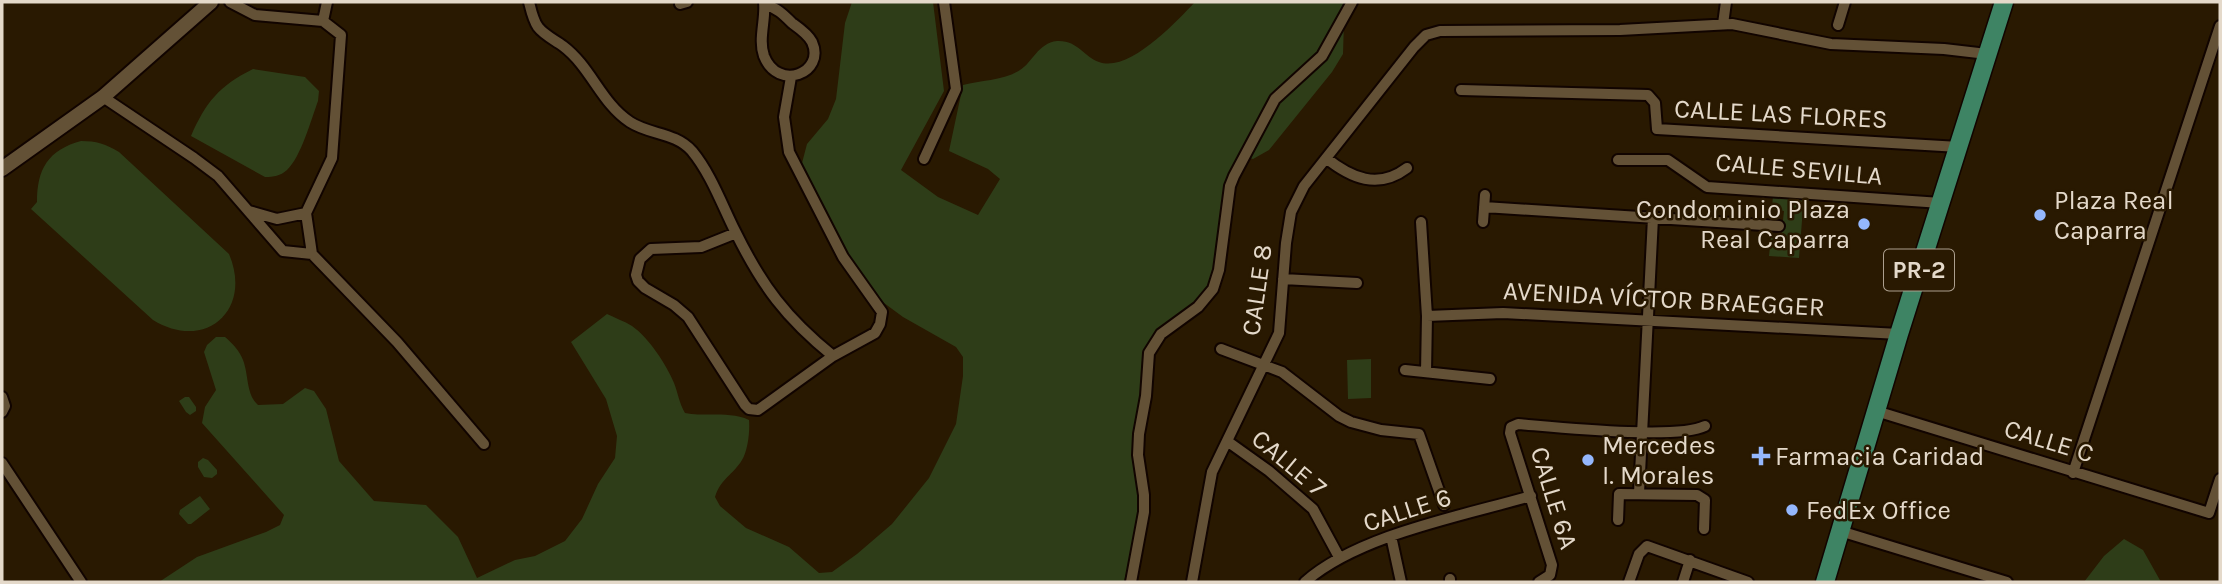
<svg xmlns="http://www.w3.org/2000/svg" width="2222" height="584" viewBox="0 0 2222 584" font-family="Karla,sans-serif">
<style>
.green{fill:#2e3d18}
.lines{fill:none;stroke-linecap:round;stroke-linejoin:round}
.minor-casing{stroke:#110400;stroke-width:14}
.tertiary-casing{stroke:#110400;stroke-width:18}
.primary-casing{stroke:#110400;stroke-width:21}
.minor{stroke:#635136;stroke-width:10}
.tertiary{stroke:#635136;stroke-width:14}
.primary{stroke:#3e8464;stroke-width:18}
.poi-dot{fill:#94b7fd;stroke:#291901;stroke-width:2.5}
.labels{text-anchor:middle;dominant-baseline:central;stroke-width:5;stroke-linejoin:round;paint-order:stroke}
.shield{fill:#291901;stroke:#ac9f8e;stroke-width:2}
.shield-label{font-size:24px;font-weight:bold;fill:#e4d9ca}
.street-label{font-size:26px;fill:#e4d9ca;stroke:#291901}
.poi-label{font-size:26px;fill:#e4d9ca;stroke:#291901;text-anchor:start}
</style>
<rect width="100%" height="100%" fill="#291901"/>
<path class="green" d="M852 2H933L944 91 901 170 938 197 978 215 1000 179 988 169 949 151 963 85C981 80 1003 81 1020 70 1032 63 1038 43 1057 41 1078 40 1084 57 1099 62 1129 73 1176 22 1195 2H1355L1344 21 1343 54 1332 72 1269 150 1253 159 1241 155 1226 193 1210 289 1145 352 1142 361 1140 401 1132 436V457L1140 509 1138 525 1124 582H159L197 557 266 532 280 525 284 515 202 423 205 407 216 390 204 352 207 345 216 337H225C233 344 239 350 243 360 249 376 246 394 258 405L283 404 305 388 314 391 326 409 339 461 374 501 426 505 458 537 477 578 515 560 535 556 565 541 582 519 598 484 615 458 617 436 606 399 571 342 607 314C615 318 624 321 632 326 649 338 666 364 674 383 678 393 679 403 685 413 706 417 729 411 749 420 750 431 748 450 742 460 733 475 721 478 715 497L720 506 746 528 789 547 819 573 832 572 857 554 892 524 929 478 956 424 963 376V357L956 347 903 317 884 303 859 273 809 181 802 163 807 144 828 119 836 99 845 23Z
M253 69 305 77 319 91 318 101C311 120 301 157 287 170 280 176 274 177 265 177L191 136C206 102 219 86 253 69Z
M81 141C96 141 106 144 119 152L229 254C253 310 205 352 153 320L31 209 37 202C37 169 48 150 81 141Z
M1773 194 1804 196 1799 258 1769 256 1771 237 1781 238 1784 211 1772 209Z
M1371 359V398L1348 399 1347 360Z
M185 397H189L196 407V411L190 415 186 412 179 401Z
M203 458 208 460 217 470V474L212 478 204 477 198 467V462Z
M200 496 210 509 191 524H188L179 514 180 510Z
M2124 539 2143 550 2161 582H2084L2104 556Z"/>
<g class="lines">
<defs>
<path id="minor" d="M230 2 255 15 323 21 341 35 332 158 306 213 312 254 397 342 484 444
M529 2C531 10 533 20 538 27 544 35 555 40 563 46 591 67 601 103 630 122 650 135 675 132 692 151 711 174 722 205 735 231 762 286 786 318 833 356
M764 2C766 20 758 39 764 56 778 92 826 73 812 42 808 34 799 28 792 23 784 15 776 7 765 5
M680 4 687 2
M323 21 327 2
M1723 24 1726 2
M1838 25 1845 2
M1461 90 1648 95 1655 103 1657 129 1959 147
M103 97 194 158 218 176 283 251 312 254
M1326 158C1351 178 1378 190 1407 168
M924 159 956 89 944 2
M1618 160H1668L1707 187 1941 203
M1484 207 1779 226
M249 211 277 219 306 213
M1421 222 1427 316 1426 372
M1483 222 1485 195
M736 233 701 247 651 249 640 259 636 275 638 281 645 288 674 305 688 317 745 405 749 409 758 410 833 356 875 333 880 324 882 312 843 257 789 152 784 117 791 77
M1283 279 1357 283
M1427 316 1503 313 1899 334
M1221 349 1282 372 1339 416 1351 422 1381 430 1419 434 1444 505
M1405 370 1490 379
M2 397 5 406 2 412
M1876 411 2209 513 2220 479
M1227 441 1269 471 1313 509 1339 557
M2 463 81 582
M2073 473 2220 26
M1639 493 1653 218
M1618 520 1619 494 1697 495 1705 500 1704 529
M1840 531 2007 582
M1391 536 1401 582
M1450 579V582
M1131 582 1144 512V495L1138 455 1139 434 1146 396 1149 353 1161 334 1198 307 1213 289 1219 270 1230 186 1234 176 1275 99 1322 56 1352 2
M1192 582 1212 472 1279 333 1286 243 1291 212 1304 186 1414 47 1426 35 1440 31 1620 30 1732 24 1831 44 1944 49 1987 54
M1305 582C1358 535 1462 516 1531 496
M1539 582 1550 575 1552 565 1510 433 1511 427 1518 424C1555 427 1677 440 1705 426
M1629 582 1639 554 1647 546 1748 582
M1683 582 1690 560"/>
<path id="tertiary" d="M2 169 103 97 211 2"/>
<path id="primary" d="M1825 582 1899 334 2004 2"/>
</defs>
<use href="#minor" class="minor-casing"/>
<use href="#tertiary" class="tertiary-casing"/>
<use href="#primary" class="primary-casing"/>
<use href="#minor" class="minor"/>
<use href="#tertiary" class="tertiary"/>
<use href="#primary" class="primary"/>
</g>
<g class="poi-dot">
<circle cx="2040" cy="215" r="7"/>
<circle cx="1864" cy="224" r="7"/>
<path d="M1757.5 445.5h7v7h7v7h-7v7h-7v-7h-7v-7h7z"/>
<circle cx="1588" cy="460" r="7"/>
<circle cx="1792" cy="510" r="7"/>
</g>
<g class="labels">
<rect class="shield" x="1884" y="249.5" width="70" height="41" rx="5"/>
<g class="shield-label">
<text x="1919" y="270">PR-2</text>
</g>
<g class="street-label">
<text transform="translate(1781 114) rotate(3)">CALLE LAS FLORES</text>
<text transform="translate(1799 169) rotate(5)">CALLE SEVILLA</text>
<text transform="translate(1257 290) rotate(-82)">CALLE 8</text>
<text transform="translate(1664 299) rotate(3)">AVENIDA VÍCTOR BRAEGGER</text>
<text transform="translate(2049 441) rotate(17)">CALLE C</text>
<text transform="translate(1289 463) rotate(40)">CALLE 7</text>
<text transform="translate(1554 498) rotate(73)">CALLE 6A</text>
<text transform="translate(1407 510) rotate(-18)">CALLE 6</text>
</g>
<g class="poi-label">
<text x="2054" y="200">Plaza Real<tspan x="2054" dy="30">Caparra</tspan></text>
<text x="1850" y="209" text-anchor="end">Condominio Plaza<tspan x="1850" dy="30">Real Caparra</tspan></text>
<text x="1602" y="445">Mercedes<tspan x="1602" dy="30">I. Morales</tspan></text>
<text x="1775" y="456">Farmacia Caridad</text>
<text x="1806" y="510">FedEx Office</text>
</g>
</g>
<rect width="2222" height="584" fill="none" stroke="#e4d9ca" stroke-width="7"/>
</svg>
